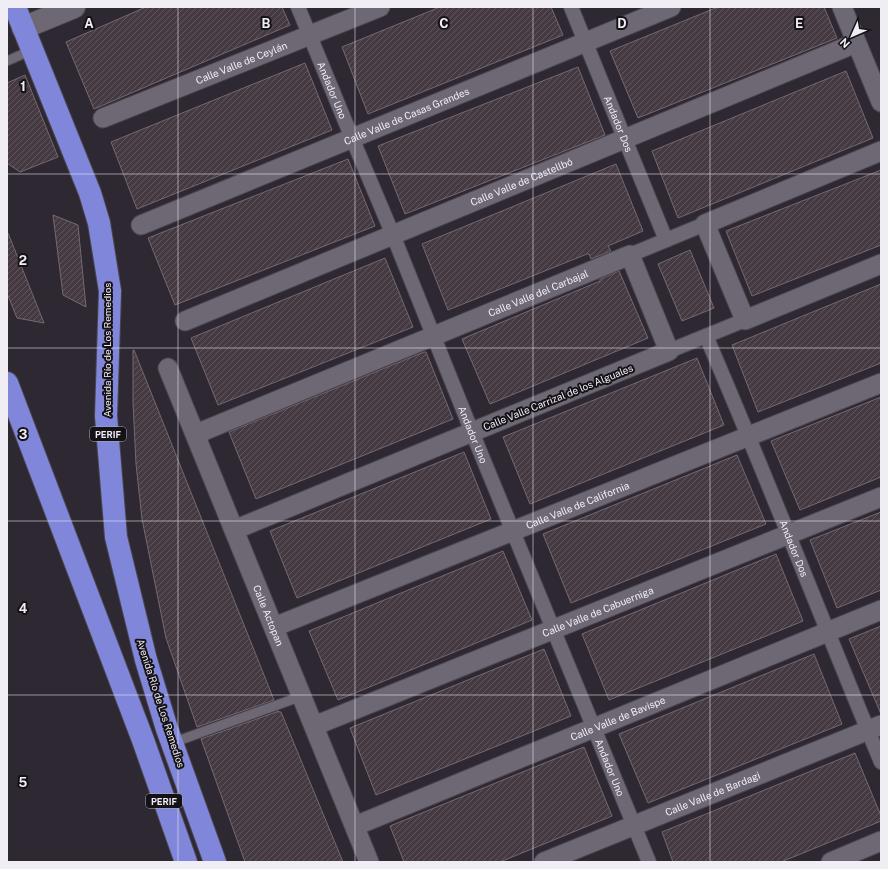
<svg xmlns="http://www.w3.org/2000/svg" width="888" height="869" viewBox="0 0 888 869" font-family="'Public Sans',sans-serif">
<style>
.building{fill:url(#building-hatch);stroke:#756971}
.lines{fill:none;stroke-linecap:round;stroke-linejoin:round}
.service-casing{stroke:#4a464f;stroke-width:11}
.pedestrian-casing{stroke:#4a464f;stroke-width:16}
.minor-casing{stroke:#4a464f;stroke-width:21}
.tertiary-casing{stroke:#4a464f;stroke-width:24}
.trunk-casing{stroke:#4a464f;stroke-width:24}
.service{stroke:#6e6874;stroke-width:9}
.pedestrian{stroke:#6e6874;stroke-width:14}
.minor{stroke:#6e6874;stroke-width:19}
.tertiary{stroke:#6e6874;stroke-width:22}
.trunk{stroke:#8086d9;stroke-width:22}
.grid{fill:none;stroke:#f0edf4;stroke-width:1;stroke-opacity:0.55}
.labels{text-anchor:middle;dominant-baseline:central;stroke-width:4;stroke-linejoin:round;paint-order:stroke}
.shield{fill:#151217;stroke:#aeabb2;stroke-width:1}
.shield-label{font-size:9px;font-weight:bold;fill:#f0edf4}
.street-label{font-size:10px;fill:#f0edf4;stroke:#151217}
.grid-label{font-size:13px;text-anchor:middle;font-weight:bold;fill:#f0edf4;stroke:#151217;stroke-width:4;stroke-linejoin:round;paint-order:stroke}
</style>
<defs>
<pattern id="building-hatch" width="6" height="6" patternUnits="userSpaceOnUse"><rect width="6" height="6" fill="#453a42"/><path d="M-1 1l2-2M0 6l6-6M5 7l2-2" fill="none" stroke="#60575e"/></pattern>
</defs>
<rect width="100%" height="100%" fill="#2e2833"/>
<path class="building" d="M146 7H282L290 25 94 109 66 42Z
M440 7H551L563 35 368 114 342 47Z
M718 7H824L837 38 638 118 610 51Z
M305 63 332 130 137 209 111 142Z
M578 67 605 135 405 214 378 146Z
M846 71 873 138 678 218 652 151Z
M25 75 58 157 20 172 7 163V83Z
M348 159 375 226 175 305 148 238Z
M616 164 643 231 608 246 611 251 591 259 589 254H587L448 310 422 244Z
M881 170V245L752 296 726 231Z
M53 215 78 225 86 307 63 295Z
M7 233H8L44 323 17 318 7 293Z
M690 250 714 308 682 321 658 264Z
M385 258 413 327 218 405 191 338Z
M619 271 648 338 490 404 462 339 581 289 600 281V279Z
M881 284V363L758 412 732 345Z
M133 350H134L274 700 197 727 166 638 142 519 136 464 133 402Z
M424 352H426L453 419 256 499 229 432Z
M697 358 724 425 530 504 503 437Z
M881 397V477L800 510 771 441Z
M464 452 491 519 297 598 270 531Z
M737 455 766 524 571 603 543 534Z
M881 512V590L837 608 810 540Z
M503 551 532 620 338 700 309 631Z
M776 554 803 621 609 700 582 634Z
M881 626V714L849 639Z
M544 649 571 716 376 795 350 728Z
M814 654 842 724 648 803 619 734Z
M279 711V712H281L343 862H245L201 739Z
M584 747 612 816 500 862H404L390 826Z
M855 753 881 816V821L781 862H673L662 832Z"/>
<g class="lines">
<defs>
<path id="service" d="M7 61 32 50
M172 743 302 696"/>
<g id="pedestrian">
<path id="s1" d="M298 7 352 138 393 235 472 432 649 862"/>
<path id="s2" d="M571 7 666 240"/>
<path d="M630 255 705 224"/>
<path id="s3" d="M706 336C767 477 822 620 881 762"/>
<path d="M669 351 745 320"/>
</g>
<g id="minor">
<path d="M842 7 881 102"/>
<path id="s4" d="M103 118 380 7"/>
<path d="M881 151 705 224 745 320 881 264"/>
<path id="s5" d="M141 225 671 7"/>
<path id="s6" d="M185 321 856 43"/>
<path id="s7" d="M168 368 369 862"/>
<path id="s8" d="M196 434 630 255 669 351 234 530"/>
<path id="s9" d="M274 627 881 383"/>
<path id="s10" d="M314 726 881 497"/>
<path id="s11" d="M355 826 881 610"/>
<path id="s12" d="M544 862 881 725"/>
<path d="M831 862 881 841"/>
</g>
<path id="tertiary" d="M23 28 74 7"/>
<path id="trunk" d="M15 7 90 193 99 223 110 291 106 416 116 537 146 660 167 729 215 862
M7 383 143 740 186 862"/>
</defs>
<use href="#service" class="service-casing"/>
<use href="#pedestrian" class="pedestrian-casing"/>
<use href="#minor" class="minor-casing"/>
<use href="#tertiary" class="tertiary-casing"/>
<use href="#trunk" class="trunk-casing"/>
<use href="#service" class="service"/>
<use href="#pedestrian" class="pedestrian"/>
<use href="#minor" class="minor"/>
<use href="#tertiary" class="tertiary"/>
<use href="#trunk" class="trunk"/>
</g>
<path class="grid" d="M178 7V862M355 7V862M533 7V862M710 7V862M7 174H881M7 348H881M7 521H881M7 695H881"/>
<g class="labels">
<g class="shield">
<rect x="90" y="427" width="36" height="14" rx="3"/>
<rect x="146" y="794" width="36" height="14" rx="3"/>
</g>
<g class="shield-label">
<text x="108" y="434">PERIF</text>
<text x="164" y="801">PERIF</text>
</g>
<g class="street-label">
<text stroke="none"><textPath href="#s4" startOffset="149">Calle Valle de Ceylán</textPath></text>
<text stroke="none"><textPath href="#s1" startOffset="90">Andador Uno</textPath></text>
<text stroke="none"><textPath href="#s5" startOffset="287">Calle Valle de Casas Grandes</textPath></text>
<text stroke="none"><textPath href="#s2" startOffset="126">Andador Dos</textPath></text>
<text stroke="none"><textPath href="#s6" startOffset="364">Calle Valle de Castellbó</textPath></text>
<text stroke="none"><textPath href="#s8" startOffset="370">Calle Valle del Carbajal</textPath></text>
<text transform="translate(107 350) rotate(-90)">Avenida Río de Los Remedios</text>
<text transform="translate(558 397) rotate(-22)">Calle Valle Carrizal de los Alguales</text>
<text stroke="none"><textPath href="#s1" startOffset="462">Andador Uno</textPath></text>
<text stroke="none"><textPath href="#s9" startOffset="327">Calle Valle de California</textPath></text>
<text stroke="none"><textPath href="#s3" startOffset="230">Andador Dos</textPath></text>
<text stroke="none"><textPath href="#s10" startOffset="306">Calle Valle de Cabuerniga</textPath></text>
<text stroke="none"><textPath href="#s7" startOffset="267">Calle Actopan</textPath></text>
<text transform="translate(161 703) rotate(72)">Avenida Río de Los Remedios</text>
<text stroke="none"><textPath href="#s11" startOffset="284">Calle Valle de Bavispe</textPath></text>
<text stroke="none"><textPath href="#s1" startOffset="822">Andador Uno</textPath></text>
<text stroke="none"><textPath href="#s12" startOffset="182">Calle Valle de Bardagi</textPath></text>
</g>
</g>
<g class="grid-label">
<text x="89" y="28">A</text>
<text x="266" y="28">B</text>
<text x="444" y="28">C</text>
<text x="622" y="28">D</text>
<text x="799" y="28">E</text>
<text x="23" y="91">1</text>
<text x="23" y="265">2</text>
<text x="23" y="439">3</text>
<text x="23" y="613">4</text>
<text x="23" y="787">5</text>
</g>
<rect width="888" height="869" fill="none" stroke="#f0edf4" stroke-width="16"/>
<g transform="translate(852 36) rotate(225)" stroke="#151217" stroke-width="3" paint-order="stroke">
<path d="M0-3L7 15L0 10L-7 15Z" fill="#f0edf4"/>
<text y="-6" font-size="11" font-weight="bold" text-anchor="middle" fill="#f0edf4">N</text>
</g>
</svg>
